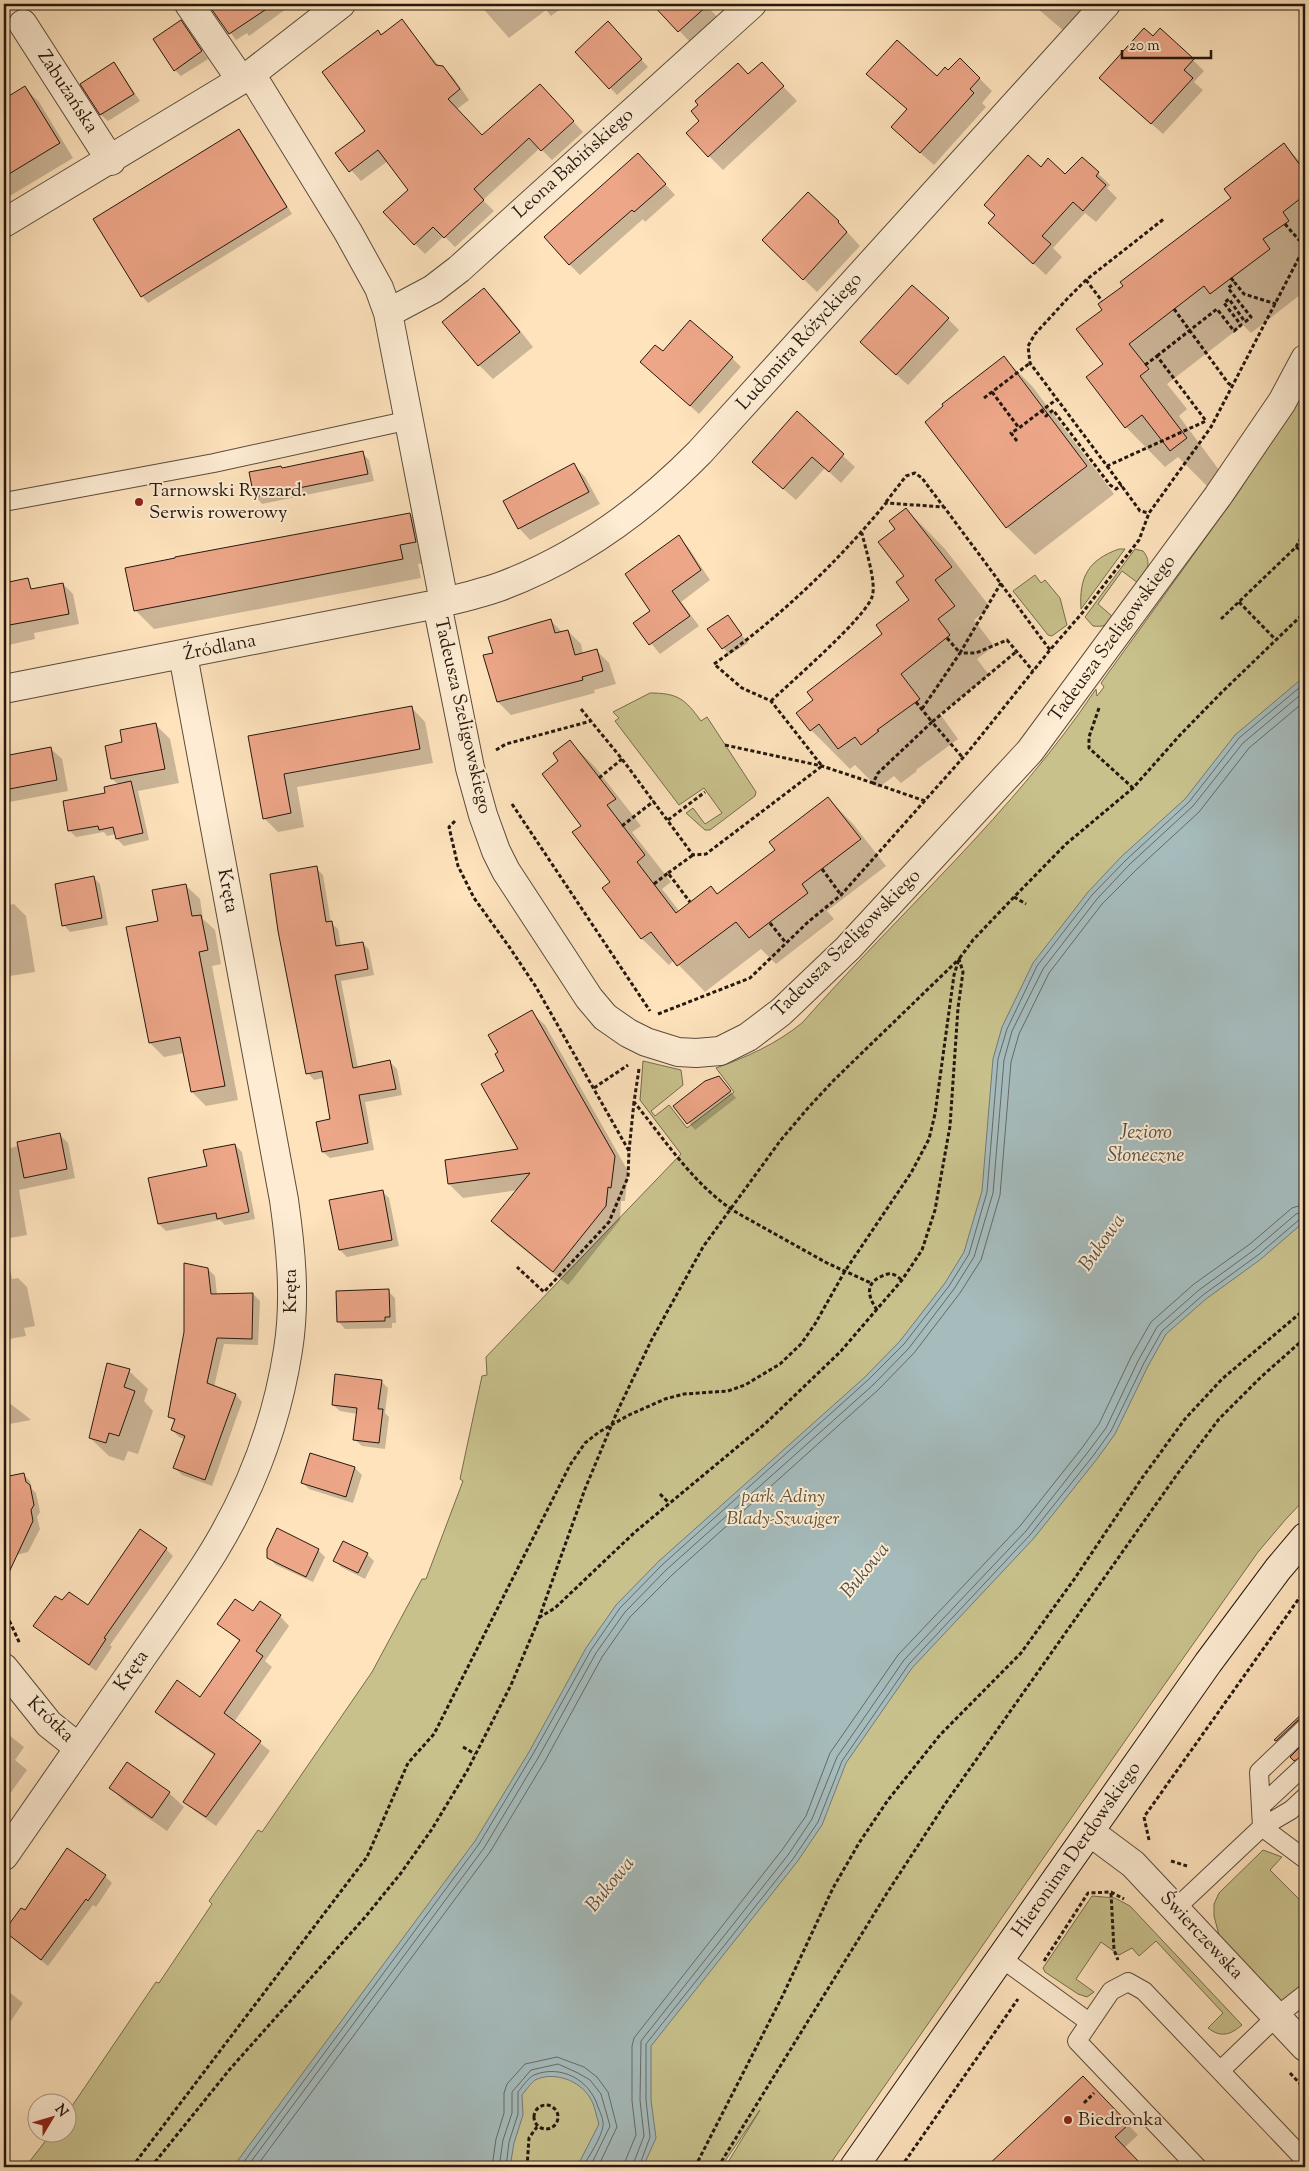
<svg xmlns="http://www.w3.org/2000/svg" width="1309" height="2171" viewBox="0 0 1309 2171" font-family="'Sorts Mill Goudy',serif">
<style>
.green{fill:#c8c18c;stroke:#766c4d}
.water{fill:#a5bbbc;stroke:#727a76}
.shadow{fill:#0003}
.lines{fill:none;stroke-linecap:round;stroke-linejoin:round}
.shore{stroke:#656a65;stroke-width:1}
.building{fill:#eda688;stroke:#25180e}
.service-casing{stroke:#5b4b3a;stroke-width:20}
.minor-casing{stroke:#5b4b3a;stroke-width:30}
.secondary-casing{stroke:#25180e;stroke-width:30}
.path{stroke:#25180e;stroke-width:3;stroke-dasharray:4 2.5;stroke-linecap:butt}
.service{stroke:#feedd4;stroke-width:18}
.minor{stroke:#feedd4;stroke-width:28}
.secondary{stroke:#feedd4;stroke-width:28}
.poi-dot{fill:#8f2418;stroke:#feedd4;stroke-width:2}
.labels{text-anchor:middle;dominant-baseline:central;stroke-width:4;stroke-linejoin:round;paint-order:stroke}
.street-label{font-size:19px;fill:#25180e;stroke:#feedd4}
.poi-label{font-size:19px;fill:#25180e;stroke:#feedd4;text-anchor:start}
.park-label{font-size:19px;font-style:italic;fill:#5e533a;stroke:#feedd4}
.water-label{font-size:20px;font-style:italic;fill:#52514b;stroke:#feedd4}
</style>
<rect width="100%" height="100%" fill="#fee3bd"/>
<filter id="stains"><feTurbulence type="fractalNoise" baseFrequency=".004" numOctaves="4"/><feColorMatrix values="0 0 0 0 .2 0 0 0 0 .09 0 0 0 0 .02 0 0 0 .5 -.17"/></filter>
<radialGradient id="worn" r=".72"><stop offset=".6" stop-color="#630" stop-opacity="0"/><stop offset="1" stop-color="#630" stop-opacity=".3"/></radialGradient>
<path class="green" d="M1305 390V1499L1286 1519 1258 1552C1113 1756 972 1962 828 2167H725L760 2110 721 2167H27L26 2166 51 2134H68V2112L156 1982 159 1983 212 1904 209 1901 258 1830 262 1832 372 1672 422 1579H426L463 1481 460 1479 482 1376 487 1375 486 1357 681 1154 640 1100 643 1061 681 1070 683 1085 651 1111 655 1116 669 1105 687 1128 734 1092 716 1068C747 1057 776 1044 802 1023 900 912 1014 812 1096 689L1097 696 1104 687 1101 683 1238 493Z
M1119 549H1125L1081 609C1079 577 1088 560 1119 549Z
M1135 549 1143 551C1153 563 1146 572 1138 583L1122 571 1098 604 1113 617C1108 626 1103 627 1093 626L1085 617Z
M1035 575 1041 583 1045 580 1060 598 1067 625 1052 636 1048 635 1013 591Z
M650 693C678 693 685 699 701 721L707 717 756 792 755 796 710 830H705L686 813 693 808 705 824 722 813 704 788 679 805 615 721 619 718 613 712Z
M1263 1850 1282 1857 1270 1870 1305 1905V1982L1283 2003 1219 1935 1214 1916V1904L1219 1893Z
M1092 1896 1115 1898 1130 1906 1242 2025C1230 2035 1221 2038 1208 2028L1223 2013 1156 1941 1139 1956 1132 1948 1119 1955 1101 1942 1076 1979 1094 1992 1087 1997 1078 1994 1045 1972 1043 1968Z"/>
<path class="water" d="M1305 676V1221L1261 1259 1206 1299 1166 1334 1148 1366 1115 1434 1097 1459 1034 1538 912 1668 846 1763 822 1825 797 1862 651 2046V2100L656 2138 643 2167H574L579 2163 599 2124C596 2116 595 2105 590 2098 580 2080 553 2071 535 2080 531 2083 526 2090 522 2095L523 2115 514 2143 510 2167H233L475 1841 529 1752 586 1648 616 1605 659 1561 865 1377 900 1341 945 1283 964 1252 982 1191 993 1059 1002 1027 1033 963 1088 892 1122 856 1185 799 1235 735Z"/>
<path class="shadow" d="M209 4H293L249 36 247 33 236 40Z
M479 4H567L551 16 546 10 509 38Z
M654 4H705L719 19 691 43Z
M1032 4H1089L1064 31Z
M402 21 439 66 442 67 453 77 469 100 457 109 482 137 550 96 583 132 552 160 540 148 483 200 494 211 455 247 444 236 425 254 415 244 409 190 388 161 361 181 336 153 367 131 381 36Z
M181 22 208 59 181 76 175 70Z
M614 30 648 67 617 95 576 52Z
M1153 38 1193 60 1204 71 1194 82 1203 90 1163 134 1112 89Z
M113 64 120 71 140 101 108 121 101 115 82 84Z
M762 64 797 101 723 170 709 156 749 76Z
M949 72 979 78 992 91 982 103 986 107 934 165 906 140 908 110 868 74 937 78Z
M25 88 39 102 73 158 8 197 4 193V101Z
M238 131 245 137 292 214 148 303 142 296Z
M1284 145 1305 167V277L1301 279 1305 284V291L1251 333 1243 325 1167 384 1187 409 1179 416 1225 478 1211 490 1178 457 1165 467 1126 427 1088 377 1104 364V310L1125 286 1233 198Z
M1082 158 1110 185 1107 188 1117 198 1096 222 1085 213 1053 248 1062 257 1046 275 989 223 1041 168 1065 175Z
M648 165 675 195 645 222 643 219 580 275 569 264Z
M838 222 860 246 817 292 763 240Z
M484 289 498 303 533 347 493 379 479 365Z
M948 319 959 330 908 385 872 353Z
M663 353 732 358 741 367 699 414 651 371Z
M1004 358 1032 386 1114 494 1035 555 1007 527Z
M797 413 855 467 841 483 825 468 796 500 765 473Z
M362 453 369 460 374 481 262 504 256 497 251 473 283 469Z
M574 465 585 477 600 504 530 540 519 528Z
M906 509 945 549 990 607 974 620 994 646 977 659 989 675 940 714 958 739 916 770 917 771 901 783 894 776 878 788 855 765 850 769 811 730 815 701 884 634 911 600 897 530Z
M410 514 429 533 435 561 418 564 421 578 154 629 135 610Z
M679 537 688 547 710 580 681 602 699 626 660 654 634 623 652 611Z
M63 584 73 594 79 624 34 633 35 639 4 646V593Z
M727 616 748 643 729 655 709 629Z
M551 621 563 633 568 631 581 644 583 654 596 650 609 663 616 684 594 690 595 693 511 715 498 702 494 653Z
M412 708 425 722 433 763 297 787 304 827 278 832 264 818 249 737Z
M156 725 170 739 179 783 138 791 149 840 124 846 117 839 116 834 107 836 104 832 76 837 69 830 119 785 112 779 124 743Z
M570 742 596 768 641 826 632 832 671 882 662 889 680 912 718 895 777 850 828 798 854 825 886 866 827 911 834 919 776 964 761 949 705 992 674 960 669 965 642 939 604 889 612 882 583 826 560 762Z
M50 748 62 759 68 791 4 803V757Z
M316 868 323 875 331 923 338 929 341 947 363 943 369 950 374 975 341 981 358 1068 390 1062 397 1069 402 1095 365 1102 374 1150 330 1158 323 1152 332 1120 324 1078 314 1080 308 1073Z
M94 878 100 884 108 925 70 932 64 925Z
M185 885 200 899 203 919 215 930 221 964 212 966 238 1100 206 1106 192 1092 184 1053 164 1057 150 1043 160 922Z
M14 904 26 916 35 972 10 976 4 970V906Z
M531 1012 545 1025 628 1171 625 1201H621L620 1220 568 1285 506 1235 493 1221 518 1190 463 1198 449 1184 446 1161 520 1150 506 1072Z
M725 1084 736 1098 695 1130 675 1106Z
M59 1134 68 1143 75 1178 19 1190 27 1235 4 1239 12 1279 18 1278 27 1287 35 1326 24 1328 26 1336 4 1340V1150Z
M235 1145 242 1152 255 1219 225 1225 220 1220 166 1231 159 1224 208 1167Z
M382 1191 389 1198 399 1246 347 1257 340 1250Z
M208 1269 215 1276 217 1295 253 1294 260 1301 258 1345 224 1344 214 1387 236 1395 242 1402 212 1486 182 1475 175 1468 185 1439 179 1437 172 1430 175 1422 169 1416Z
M388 1291 395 1298 396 1323H392V1328L345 1329 339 1322Z
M129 1371 148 1389 144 1401 153 1411 138 1454 128 1451 124 1461 109 1456 90 1438Z
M381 1381 388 1388 385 1413 389 1417 385 1449 362 1446 355 1440 358 1414 340 1411 333 1405Z
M4 1399 25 1415 31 1420 4 1425Z
M311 1454 355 1468 362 1475 353 1503 309 1489 302 1482Z
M23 1474 30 1481 32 1489 36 1493 40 1512 37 1517 40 1529 28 1552 12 1556 5 1549 4 1545V1478Z
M166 1549 173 1556 110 1645 112 1647 96 1671 35 1626 63 1602 88 1607Z
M318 1550 325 1557 313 1582 276 1565 268 1557Z
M367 1554 374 1561 365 1579 341 1567 335 1560Z
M253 1613 280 1616 289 1626 265 1661 272 1667 234 1722 270 1751 216 1826 195 1811 185 1802 215 1756 166 1721 157 1712 200 1698 240 1642 219 1624Z
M1305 1712V1728L1283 1747 1276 1740Z
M4 1731 24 1747 15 1760 27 1770 4 1802Z
M128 1764 169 1793 184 1807 167 1831 125 1802 111 1788Z
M105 1876 112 1883 96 1907 93 1905 48 1966 5 1932 22 1909 25 1912Z
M4 1988 23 2003 4 2031Z
M1083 2077 1138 2135 1124 2148 1143 2167H988Z"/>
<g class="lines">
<path class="shore" d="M240 2167 479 1844 533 1754 591 1650 620 1608 662 1565 868 1380 904 1344 949 1286 969 1254 987 1192 998 1059 1007 1029 1037 966 1092 895 1126 860 1189 802 1239 738 1305 683
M247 2167 484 1848 538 1758 596 1653 625 1612 666 1570 873 1385 909 1348 954 1289 974 1257 993 1193 1004 1060 1012 1031 1043 969 1097 899 1130 864 1193 806 1243 743 1305 691
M256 2167 490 1852 545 1761 602 1657 630 1617 672 1575 878 1390 914 1353 960 1293 981 1260 1000 1195 1011 1062 1019 1034 1049 973 1102 904 1136 870 1199 812 1249 748 1305 701
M492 2167 496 2139 504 2113V2093L507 2084 525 2064 557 2057 584 2067 597 2077 608 2092 617 2127 598 2167
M499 2167 503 2140 512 2113V2092L531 2070 558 2064 578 2073 590 2080 601 2094 610 2126 590 2167
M506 2167 509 2142 518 2114V2092C522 2087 528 2078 534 2075 561 2064 590 2080 598 2107 600 2112 604 2120 603 2126 602 2136 588 2159 582 2167
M625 2167 626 2159 636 2135 632 2101V2046L634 2038 782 1850 806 1816 830 1753 898 1655 1020 1526 1082 1448 1099 1424 1131 1357 1151 1322 1194 1284 1250 1244 1292 1208 1305 1204
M632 2167 644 2136 640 2100 641 2041 788 1855 812 1819 837 1757 904 1660 1026 1531 1088 1452 1106 1428 1138 1361 1157 1327 1199 1290 1254 1250 1296 1214 1305 1211
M639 2167 650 2137 646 2100V2044L793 1859 818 1822 842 1761 909 1664 1030 1535 1093 1456 1111 1431 1144 1363 1162 1331 1203 1295 1258 1255 1300 1219 1305 1218"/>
</g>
<path class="building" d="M208 4H274L229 34Z
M652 4H709L678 32Z
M402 19 436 65 443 66 460 89 448 99 482 135 540 84 574 121 541 151 529 138 474 189 484 200 444 238 433 227 414 245 383 212 408 190 378 150 349 172 335 153 365 131 322 72 378 30 381 35Z
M181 20 202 51 174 71 153 39Z
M608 21 642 59 609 89 575 52Z
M1144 28 1153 36 1160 28 1194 59 1184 70 1193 78 1151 124 1099 78Z
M897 40 937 76 945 67 948 70 960 58 980 78 970 89 974 93 920 153 891 127 907 109 866 74Z
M114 62 134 94 100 115 80 84Z
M762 62 784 86 708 157 686 133 699 121 691 111 698 105 695 101 738 63 748 74Z
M25 86 60 143 4 177V99Z
M239 129 287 207 141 297 93 219Z
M1284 143 1305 172V195L1283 212 1289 221 1263 239 1270 249 1210 294 1204 286 1129 344 1149 369 1140 376 1187 438 1170 451 1142 415 1125 428 1086 377 1103 364 1076 329 1102 310 1098 304 1123 286 1120 282 1231 198 1224 189Z
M638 153 666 184 634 212 632 210 569 265 544 237Z
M1028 155 1041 167 1048 158 1065 174 1082 157 1099 172 1096 176 1106 185 1083 211 1073 202 1042 236 1051 244 1033 264 988 223 995 215 984 205Z
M808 192 839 221 838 222 847 232 803 280 762 240Z
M912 285 949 318 896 375 860 342Z
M484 288 520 332 478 366 442 322Z
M690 320 733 357 690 406 640 362 655 345 663 351Z
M1004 356 1087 466 1006 528 925 422 943 406 942 404Z
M797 411 844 454 829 472 812 457 783 489 752 462Z
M363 451 368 474 254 497 249 472 281 466 282 468Z
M574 463 589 492 518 529 503 501Z
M906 508 952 567 935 580 955 606 938 619 950 635 901 674 920 699 877 730 879 731 861 745 855 737 838 749 819 724 810 731 796 713 813 700 807 692 882 634 876 625 909 600 896 582 904 576 878 542 895 529 889 521Z
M410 513 416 542 400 545 403 559 134 611 125 568 175 558V557Z
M679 535 701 570 672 591 690 616 649 645 633 623 650 611 625 574Z
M28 578 31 589 63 583 69 614 4 626V583Z
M728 615 742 635 722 649 707 629Z
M551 619 555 633 568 630 575 655 597 649 603 671 582 677 583 680 497 702 483 655 493 653 488 637Z
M412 706 420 749 284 774 291 813 263 819 248 736Z
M156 723 165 769 111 779 105 746 122 742 120 730Z
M570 740 616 799 607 805 645 855 637 862 676 913 711 886 717 894 775 850 769 842 828 797 861 839 802 884 808 893 749 938 736 922 677 966 651 932 641 939 602 888 610 882 572 832 581 826 542 774 558 761 553 753Z
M51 747 57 780 4 790V756Z
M131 781 143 833 116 839 113 827 99 830 98 826 68 831 63 801 105 793 104 787Z
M317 866 326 922 332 921 336 946 363 942 368 969 335 975 353 1068 390 1060 396 1089 359 1095 368 1143 322 1152 316 1122 330 1119 322 1071 306 1074 278 931 270 874Z
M94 876 102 918 62 926 55 884Z
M186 884 192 916 201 915 208 950 199 952 225 1086 191 1092 180 1037 149 1043 126 927 158 921 152 890Z
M532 1010 615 1156 611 1188 608 1187 606 1206 553 1272 491 1221 530 1173 448 1184 445 1160 518 1149 481 1084 504 1071 495 1054 498 1052 488 1035Z
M719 1076 731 1091 687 1124 673 1106 705 1081Z
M60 1133 67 1169 24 1178 17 1142Z
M235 1144 249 1212 217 1219 216 1213 158 1224 148 1178 207 1166 203 1150Z
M383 1190 392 1240 339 1250 329 1200Z
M184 1263 208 1268 211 1294 253 1293 252 1339 217 1338 207 1383 236 1394 205 1480 173 1468 185 1436 171 1430 175 1419 168 1417 184 1332Z
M389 1289 390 1317H385V1321L337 1322 336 1291Z
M107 1363 130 1369 124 1387 135 1391 119 1436 109 1433 106 1443 89 1438Z
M335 1374 382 1380 378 1409H383L379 1443 353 1440 357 1408 332 1405Z
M310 1453 355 1467 346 1497 301 1483Z
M24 1473 26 1482 30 1485 34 1505 31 1510 33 1521 4 1583V1477Z
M277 1528 319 1549 306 1577 267 1558V1549Z
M140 1529 167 1548 104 1638 106 1639 89 1665 33 1626 55 1596 62 1600 69 1592 88 1605Z
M343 1541 368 1553 358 1573 333 1561Z
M235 1599 253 1611 260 1601 281 1615 256 1651 263 1656 224 1713 261 1741 206 1817 183 1802 215 1754 155 1712 177 1680 200 1697 240 1640 217 1624Z
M1305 1711V1718L1298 1720 1276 1741 1274 1740Z
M1305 1742V1755L1294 1761 1290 1757Z
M127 1762 170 1792 152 1818 109 1788Z
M67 1848 106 1875 88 1901 86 1899 41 1960 4 1931 21 1908 25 1910Z
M1083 2076 1129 2124 1115 2137 1144 2167H986Z"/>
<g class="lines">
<defs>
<path id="service" d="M4 502 214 463 410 420
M1305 1797 1291 1810 1262 1827 1305 1859
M1261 1806 1305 1765
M1175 1909 1262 1827 1259 1772 1305 1728
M1001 1958 1089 2022
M1221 2070 1277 2016 1305 1994
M1197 2167 1077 2041 1111 1991 1128 1982 1144 1991 1305 2160"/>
<path id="minor" d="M189 4 241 80
M23 24 111 161
M251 74 348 232 379 288 388 313 444 602
M4 223 251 74 341 4
M388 313 433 289 459 269 752 4
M437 604 470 768 483 815 496 851 506 871 589 998 605 1017 628 1033 646 1042 678 1052 696 1053 720 1051 748 1037 781 1012 848 948 1030 751 1218 496 1282 402 1305 359
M4 689 437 604C457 599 479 594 499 587 575 559 643 510 700 452L1106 4
M4 1668 49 1724 79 1748
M1090 1832 1133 1864 1305 2047
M4 1856C47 1794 90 1732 133 1670 160 1630 189 1592 214 1551 251 1490 277 1421 288 1350 296 1300 291 1249 284 1200L183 655"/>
<path id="secondary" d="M854 2167 1208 1663 1278 1569 1305 1537"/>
</defs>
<use href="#service" class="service-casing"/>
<use href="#minor" class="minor-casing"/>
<use href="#secondary" class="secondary-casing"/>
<path class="path" d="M1285 224 1298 239 1305 245
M1231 278 1235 283
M1086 280 1102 301
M1174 309 1228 383 1232 386
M1157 356 1217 309 1234 331 1241 325 1224 303 1229 299 1245 322 1251 317 1228 288 1235 283 1244 294 1276 304
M1145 365 1157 356 1206 421 1107 466 1030 363 1028 346 1035 334 1068 298 1086 280 1165 218
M992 392 1019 428 1057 399
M984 398 1030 363
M1041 410 1046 416 1053 410 1110 485 1116 489 1122 485
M1017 441 1011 433 1019 428
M1107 466 1140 511 1149 513
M886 502 906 476 915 473 922 478 943 506
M1296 547 1305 553
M1239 602 1275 639
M1221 619 1296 547 1305 531
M947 638 960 653 1001 583
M771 701C791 682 865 618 872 597 877 583 865 548 862 533
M916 702 932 722 1017 651
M1099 708 1089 737V748L1133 788
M581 709 622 759 693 855 706 854 822 766 771 701 742 688 714 664C779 618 836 564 886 503L944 507 1050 650
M922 709 960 653H976L1007 640 1033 671
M725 745 822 766 873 783
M496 750 506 744 591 721
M599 778 622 759
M925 801 873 783 878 773 932 722 963 758
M512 804 650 1011
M668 820 705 792
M455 821 449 827 458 866 474 898 510 948 536 987 629 1151 628 1177 609 1222 544 1292 517 1267
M622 826 654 801
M822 869 841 895
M668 873 693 855
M654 884 668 873 690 902
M1014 897 1026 904
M770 923 786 943
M658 1014 750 978 808 922 841 895 968 752 1050 650 1083 612 1139 540 1149 513 1211 427 1305 246
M639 1069 634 1102C665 1140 698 1191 741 1215L827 1263 871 1283
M594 1088 628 1065
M629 1151 634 1102
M877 1310C869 1298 864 1285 880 1277 882 1276 888 1273 891 1274 895 1274 899 1278 902 1280
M660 1494 669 1503
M4 1609 20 1644
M463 1747 475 1754
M1149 1840 1144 1817 1305 1590
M1171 1861 1187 1866
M1111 1893 1114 1950 1118 1960
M1044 1961 1088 1893 1111 1892 1124 1899
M1290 2073 1305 2089
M1084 2103 1094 2093
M534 2117a12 12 0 1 1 24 0a12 12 0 1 1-24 0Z
M132 2167 367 1857 408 1763 434 1734 570 1465 585 1443 599 1432 629 1415 665 1399 684 1394 728 1391 745 1385 780 1364 801 1344 815 1324 845 1271 911 1173 929 1139 935 1114 954 975 959 959 973 940 1014 897 1066 844 1133 788 1180 735 1222 692 1305 612
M151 2167 230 2069 366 1916 401 1873 432 1829 467 1771 511 1685 538 1621 585 1489 617 1412 651 1341 703 1247 780 1141 808 1108 834 1080 959 959 963 972 958 1008 950 1126 935 1210 922 1250 902 1280 841 1351 765 1424 635 1532 555 1608 540 1617
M527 2167 529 2138 537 2127
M695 2167 783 1995 833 1888 859 1843 888 1800 940 1735 1021 1653 1075 1578 1142 1478 1185 1419 1222 1379 1305 1309
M718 2167 887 1893 945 1804 1178 1473 1219 1419 1261 1377 1305 1338
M901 2167 1018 1999"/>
<use href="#service" class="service"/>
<use href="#minor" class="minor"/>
<use href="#secondary" class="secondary"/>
</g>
<g class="poi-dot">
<circle cx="139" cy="502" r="5"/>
<circle cx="1068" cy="2120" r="5"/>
</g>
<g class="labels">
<g class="street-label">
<text transform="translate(67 92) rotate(57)">Zabużańska</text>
<text transform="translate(574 164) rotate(-42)">Leona Babińskiego</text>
<text transform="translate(800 342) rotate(-48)">Ludomira Różyckiego</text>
<text transform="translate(1113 639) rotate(-54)">Tadeusza Szeligowskiego</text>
<text transform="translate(220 648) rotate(-11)">Źródlana</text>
<text transform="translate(462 716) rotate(77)">Tadeusza Szeligowskiego</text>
<text transform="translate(227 891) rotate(79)">Kręta</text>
<text transform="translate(847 944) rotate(-45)">Tadeusza Szeligowskiego</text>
<text transform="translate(291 1291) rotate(-90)">Kręta</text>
<text transform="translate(132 1671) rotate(-55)">Kręta</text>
<text transform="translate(50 1720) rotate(44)">Krótka</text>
<text transform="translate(1077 1850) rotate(-55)">Hieronima Derdowskiego</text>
<text transform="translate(1201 1936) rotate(47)">Świerczewska</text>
</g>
<g class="poi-label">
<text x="149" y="491">Tarnowski Ryszard.<tspan x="149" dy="22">Serwis rowerowy</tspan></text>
<text x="1078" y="2120">Biedronka</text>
</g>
<g class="park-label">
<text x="783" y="1497">park Adiny<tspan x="783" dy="22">Blady-Szwajger</tspan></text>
</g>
<g class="water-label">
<text x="1146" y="1133">Jezioro<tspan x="1146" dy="23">Słoneczne</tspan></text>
<text transform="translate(1103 1243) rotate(-55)">Bukowa</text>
<text transform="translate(866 1571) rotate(-51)">Bukowa</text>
<text transform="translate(611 1885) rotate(-51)">Bukowa</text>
</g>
</g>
<rect width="1309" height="2171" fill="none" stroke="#fee3bd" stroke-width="20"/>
<rect x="5" y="5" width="1299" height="2161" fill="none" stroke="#25180e" stroke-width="2.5"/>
<rect x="10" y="10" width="1289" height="2151" fill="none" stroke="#25180e"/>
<g transform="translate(52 2118) rotate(52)"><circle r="24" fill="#feedd4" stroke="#a79885"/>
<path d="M0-4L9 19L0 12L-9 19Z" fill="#8f2418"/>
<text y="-8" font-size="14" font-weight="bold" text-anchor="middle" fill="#25180e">N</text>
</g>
<path d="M1122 50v8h89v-8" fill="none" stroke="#25180e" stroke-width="2.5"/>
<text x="1129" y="50" font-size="15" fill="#25180e" stroke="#feedd4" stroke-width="4" paint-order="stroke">20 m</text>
<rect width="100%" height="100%" filter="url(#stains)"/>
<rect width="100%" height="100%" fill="url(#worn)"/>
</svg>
